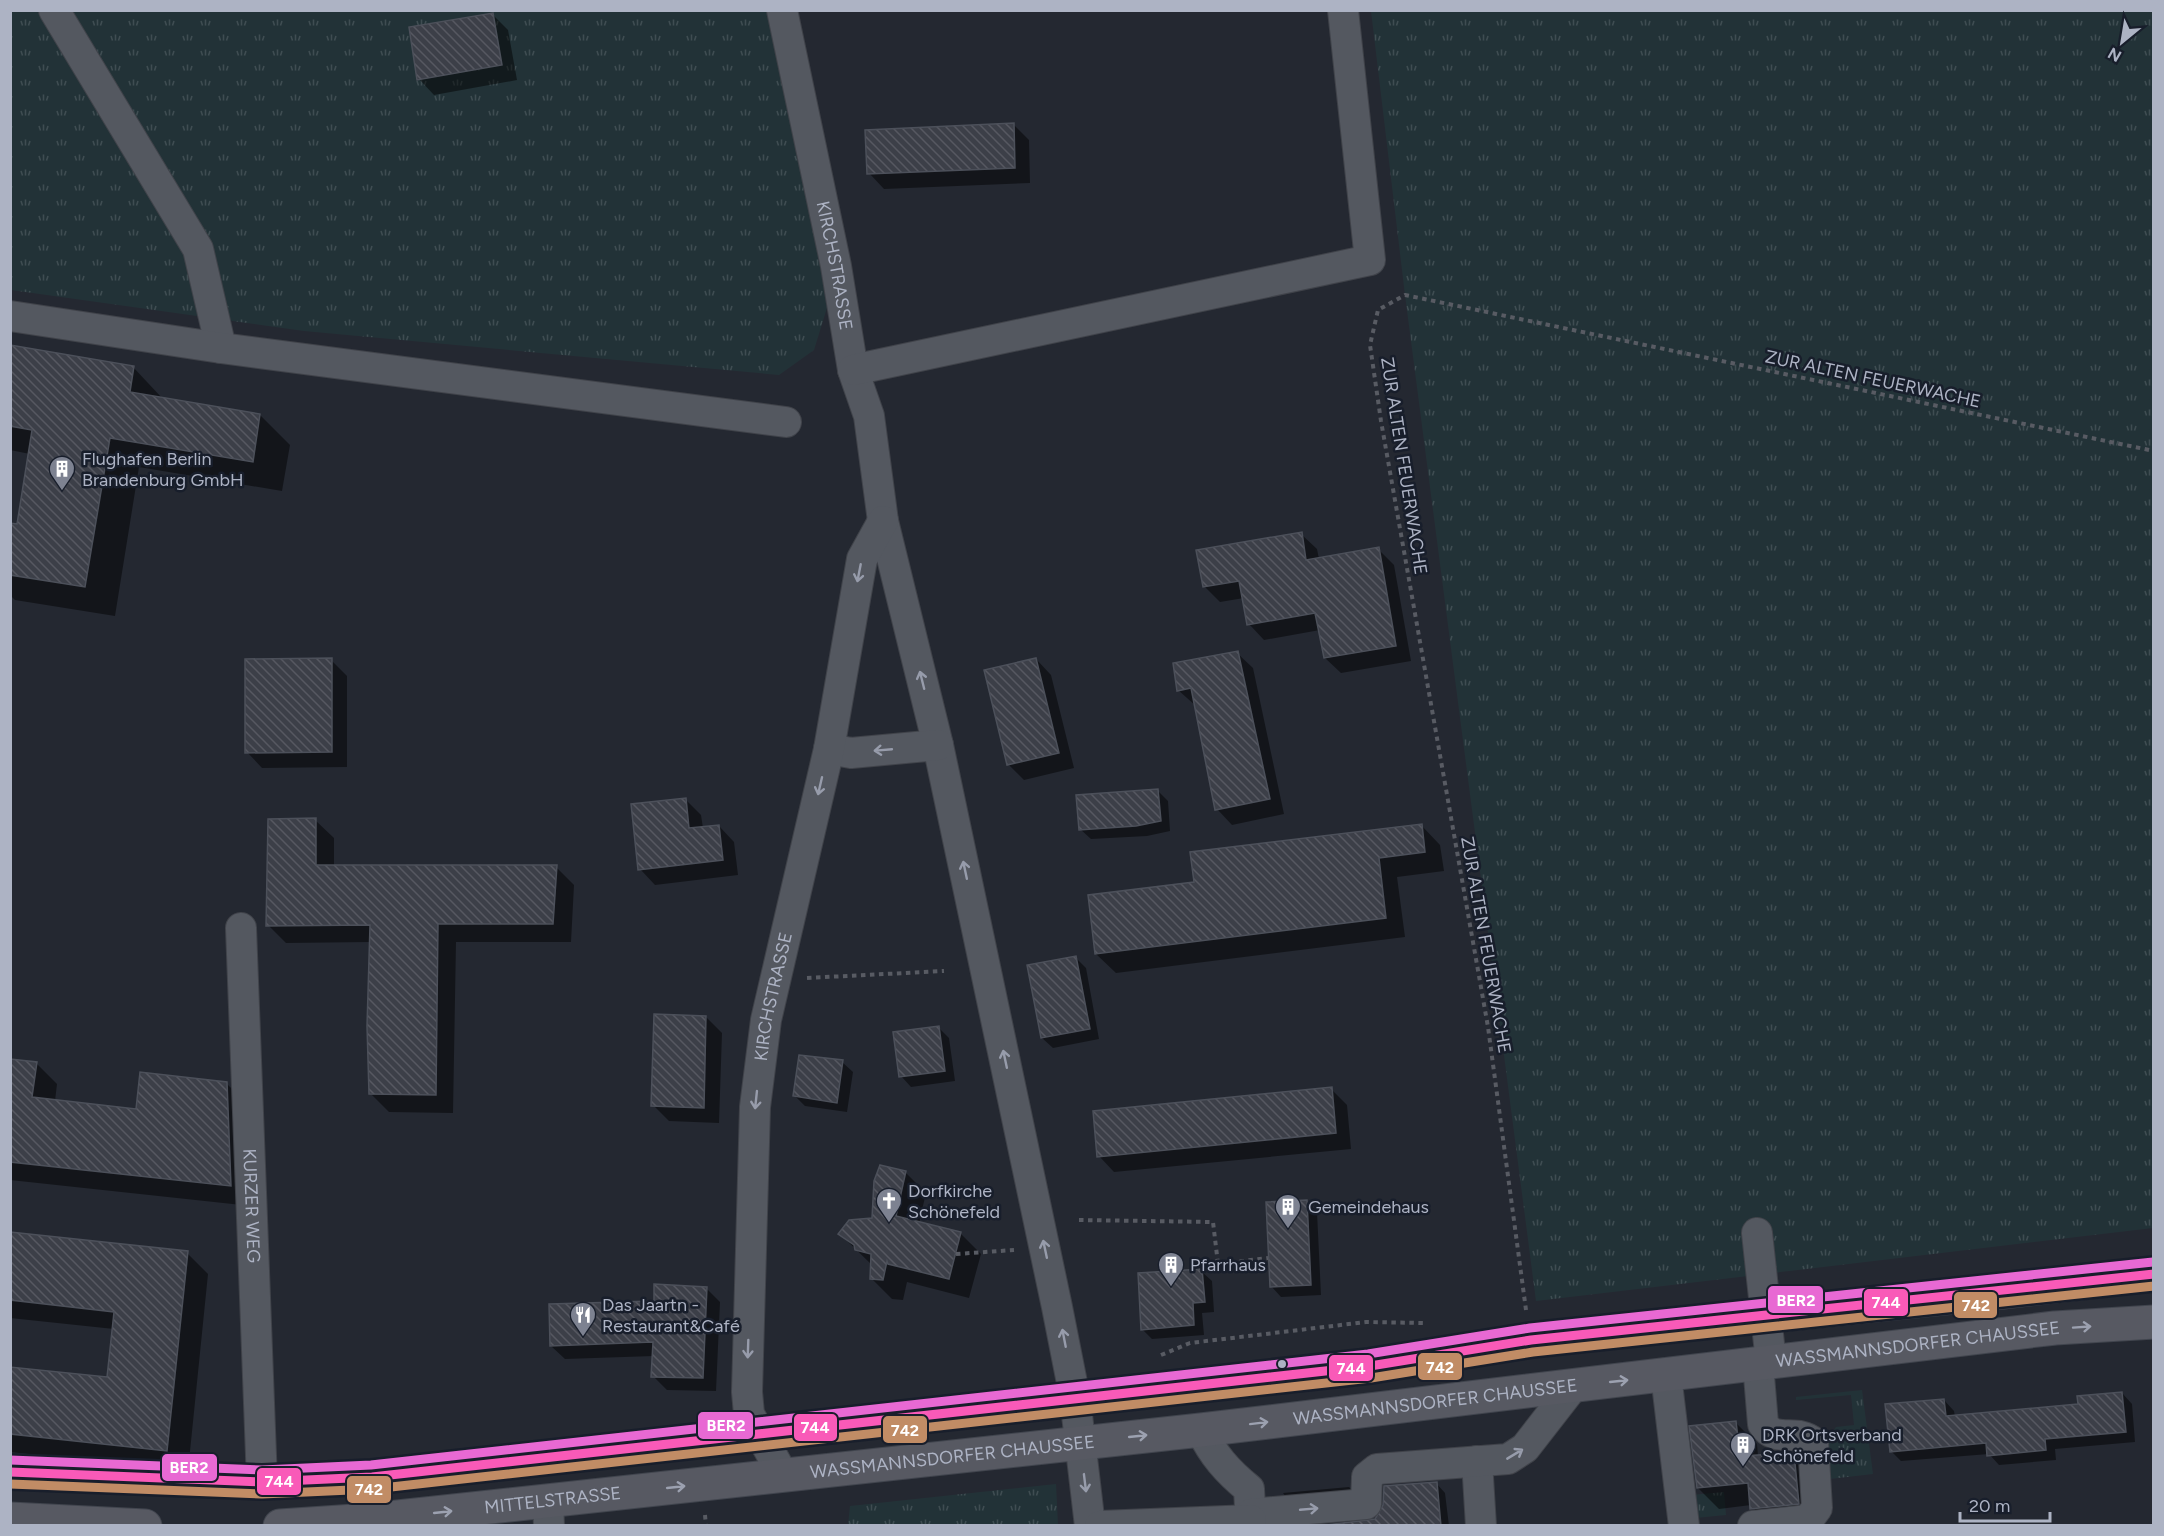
<svg xmlns="http://www.w3.org/2000/svg" width="2164" height="1536" viewBox="0 0 2164 1536" font-family="Figtree,sans-serif">
<style>
.grass{fill:url(#grass-tufts)}
.shadow{fill:#0007}
.building{fill:url(#building-back-hatch);stroke:#4c505a;stroke-width:1.5}
.lines{fill:none;stroke-linecap:round;stroke-linejoin:round}
.minor-casing{stroke:#40434a;stroke-width:32}
.major-casing{stroke:#41454e;stroke-width:35}
.path{stroke:#585b63;stroke-width:4;stroke-dasharray:4.5 4.5;stroke-linecap:butt}
.minor{stroke:#545860;stroke-width:30}
.major{stroke:#575962;stroke-width:33}
.bus-1-casing{stroke:#181e2b;stroke-width:14}
.bus-2-casing{stroke:#181e2b;stroke-width:14}
.bus-3-casing{stroke:#181e2b;stroke-width:14}
.bus-1{stroke:#f95ab8;stroke-width:9}
.bus-2{stroke:#c18c65;stroke-width:9}
.bus-3{stroke:#e869d3;stroke-width:9}
.oneway{stroke:#979cab}
.oneway2{stroke:#9ca1b0}
.bus-dot{fill:#adb3c4;stroke:#181e2b;stroke-width:2}
.labels{text-anchor:middle;dominant-baseline:central;stroke-width:5;stroke-linejoin:round;paint-order:stroke}
.street-label{font-size:18px;fill:#adb3c4;stroke:#181e2b}
.poi-label{font-size:18px;fill:#adb3c4;stroke:#181e2b;text-anchor:start}
.line-badge{stroke:#181e2b;stroke-width:2}
.badge-label{font-size:16px;text-anchor:middle;font-weight:bold;fill:#fff}
</style>
<defs>
<pattern id="grass-tufts" width="24" height="20" patternUnits="userSpaceOnUse" patternTransform="scale(1.5)"><rect width="24" height="20" fill="#223237"/><path d="M3 7l-1-3M5 7V3M7 7l1-3M15 17l-1-3M17 17v-4M19 17l1-3" fill="none" stroke="#3f4d52"/></pattern>
<pattern id="building-back-hatch" width="6" height="6" patternUnits="userSpaceOnUse" patternTransform="scale(1.5)"><rect width="6" height="6" fill="#3c3f48"/><path d="M-1 5l2 2M0 0l6 6M5-1l2 2" fill="none" stroke="#565861"/></pattern>
</defs>
<rect width="100%" height="100%" fill="#242831"/>
<path class="grass" d="M770 10 830 298 814 350 779 375 304 331 11 290V11Z
M1371 11H2153V1228L1536 1301 1405 295Z
M1862 1390 1873 1474 1830 1479 1826 1441 1836 1427 1854 1425 1851 1395 1796 1400V1397Z
M1056 1484 1058 1525H848L850 1506Z
M1724 1492 1726 1515 1695 1518 1691 1495Z"/>
<path class="shadow" d="M492 14 508 30 517 80 434 95 419 79Z
M1013 124 1029 140 1030 183 884 189 869 173Z
M10 348 133 367 163 399 260 415 290 445 282 491 139 467 115 616 15 600 10 595V524L18 526 30 454 10 450Z
M1301 534 1317 549 1319 559 1378 549 1394 565 1411 661 1341 673 1325 658 1320 630 1264 640 1249 624 1244 598 1220 602 1204 586Z
M1237 653 1253 668 1284 814 1232 825 1217 809 1196 706 1178 690Z
M1036 659 1051 675 1074 768 1024 780 1008 764Z
M331 660 347 676V767L262 768 247 752Z
M1158 791 1168 801 1170 831 1147 836 1091 839 1080 829Z
M685 799 701 815 703 828 719 826 734 842 738 875 655 885 640 869Z
M315 820 334 838V867H556L574 885 571 942H456L453 1113 389 1112 371 1094V942L286 943 268 925Z
M1421 825 1440 845 1444 871 1397 877 1405 937 1116 973 1096 954 1195 883Z
M1076 958 1086 968 1099 1039 1053 1048 1042 1038Z
M706 1017 722 1033 719 1123 669 1121 653 1105Z
M938 1027 949 1038 955 1081 911 1087 901 1076Z
M10 1060 36 1063 57 1084 55 1101 137 1110 226 1083 247 1104 251 1206 10 1180Z
M842 1062 853 1072 847 1112 805 1106 795 1096Z
M1331 1089 1347 1105 1351 1149 1114 1172 1099 1156Z
M905 1172 926 1193 919 1223 960 1233 981 1254 969 1298 907 1282 903 1300 892 1299 871 1278 872 1265 840 1234 873 1219Z
M1307 1201 1317 1212 1321 1295 1281 1297 1271 1286Z
M10 1234 187 1253 208 1274 188 1471 10 1452V1369L108 1378 114 1329 10 1318Z
M1201 1271 1212 1281 1214 1312 1202 1313 1204 1335 1152 1339 1142 1329Z
M706 1288 720 1302 716 1391 667 1390 653 1376 654 1356 565 1359 551 1346 655 1303Z
M2122 1393 2132 1404 2135 1442 2055 1449 2056 1460 1999 1465 1989 1454 1901 1461 1891 1451 1944 1400 1954 1411 1955 1417 2079 1405Z
M1736 1423 1757 1444 1758 1456 1793 1454 1814 1475 1819 1524 1769 1526 1751 1505 1719 1509 1698 1488Z
M1436 1483 1445 1493 1449 1526H1335L1369 1523Z
M1349 1487 1354 1492 1287 1498 1283 1493Z
M645 1524H680L682 1526H645Z"/>
<path class="building" d="M493 13 502 65 417 80 409 27Z
M1014 123 1015 168 867 174 865 130Z
M10 345 134 366 130 392 260 414 253 462 110 438 85 587 10 575V523L17 524 32 430 10 426Z
M1302 532 1306 560 1379 547 1396 646 1324 658 1315 613 1247 625 1239 581 1203 587 1196 550Z
M1238 651 1270 799 1215 810 1191 688 1177 691 1173 663Z
M332 658V752L245 753V659Z
M1036 658 1059 753 1007 765 984 670Z
M1158 789 1161 821 1136 826 1079 830 1076 795Z
M686 798 689 828 719 825 723 860 638 870 631 804Z
M316 818V865H557L553 924H438L436 1095 369 1094 367 1026 370 925 266 926 268 819Z
M1422 824 1425 852 1379 858 1386 918 1095 954 1088 895 1194 882 1190 852Z
M1076 956 1090 1029 1041 1038 1027 965Z
M654 1014 706 1016 704 1108 651 1106Z
M939 1026 945 1071 899 1077 893 1032Z
M799 1055 843 1060 837 1103 793 1096Z
M10 1059 37 1062 32 1097 136 1109 140 1072 227 1082 231 1186 10 1162Z
M1332 1087 1336 1133 1097 1157 1093 1111Z
M880 1165 906 1171 896 1216 961 1232 949 1279 888 1264 887 1261 883 1280 870 1279 871 1254 855 1250 854 1245 838 1234 849 1220 872 1218 874 1181Z
M1307 1200 1311 1285 1270 1287 1266 1202Z
M10 1232 188 1251 167 1451 10 1434V1367L107 1377 114 1312 10 1300Z
M1202 1269 1205 1302 1193 1303 1194 1325 1141 1330 1138 1273Z
M654 1284 707 1287 703 1378 651 1377 653 1342 550 1346 549 1304 654 1301Z
M2122 1392 2126 1432 2045 1439 2046 1450 1987 1456 1986 1443 1890 1452 1885 1404 1944 1399 1946 1416 2078 1404 2077 1396Z
M1736 1421 1740 1456 1794 1453 1799 1504 1750 1509 1748 1483 1697 1488 1689 1426Z
M1437 1482 1441 1526H1318L1375 1519 1383 1505 1384 1486Z"/>
<g class="lines">
<defs>
<g id="minor">
<path d="M54 10 198 249 221 348"/>
<path id="s1" d="M782 10 836 266 853 370 869 416 883 521 938 745 1057 1307 1075 1398 1090 1526"/>
<path d="M10 316 221 348 786 422"/>
<path d="M853 370 1370 260 1343 10"/>
<path d="M829 749 851 753 938 745"/>
<path id="s2" d="M241 928 262 1482"/>
<path d="M1757 1233 1771 1362"/>
<path d="M1666 1375 1684 1526"/>
<path d="M1201 1430C1213 1455 1227 1471 1249 1489L1251 1526"/>
<path d="M1477 1461 1481 1526"/>
<path id="s3" d="M783 1475 749 1414 747 1392 755 1107 766 1020 829 749 862 559 883 521"/>
<path d="M548 1501 549 1526"/>
<path d="M1251 1514 1366 1504 1367 1477 1377 1469 1508 1459 1525 1448 1574 1385"/>
<path d="M1100 1526 1251 1520"/>
<path d="M1753 1526 1808 1520 1817 1508 1813 1442C1797 1428 1775 1444 1763 1424L1758 1364"/>
</g>
<g id="major">
<path d="M10 1472 262 1482 372 1477 1370 1366 1531 1340 2003 1292 2154 1274"/>
<path d="M10 1519 145 1526"/>
<path id="s4" d="M280 1526 370 1520 1201 1430 2055 1328 2154 1322"/>
</g>
</defs>
<use href="#minor" class="minor-casing"/>
<use href="#major" class="major-casing"/>
<path class="path" d="M807 978 944 971
M1079 1220 1213 1222 1218 1264 1268 1258
M956 1254 1014 1250
M1526 1310 1488 1027 1381 421 1370 345 1378 310 1405 295 2154 451
M1161 1355 1190 1343 1366 1322 1425 1323
M705 1515 706 1526"/>
<use href="#minor" class="minor"/>
<use href="#major" class="major"/>
<defs>
<path id="bus-1" d="M10 1472 262 1482 372 1477 1370 1366 1531 1340 2154 1274"/>
<path id="bus-2" d="M10 1484 262 1494 373 1489 1371 1378 1533 1352 2154 1286"/>
<path id="bus-3" d="M10 1460 262 1470 371 1465 1368 1354 1530 1328 2153 1262"/>
</defs>
<use href="#bus-1" class="bus-1-casing"/>
<use href="#bus-2" class="bus-2-casing"/>
<use href="#bus-3" class="bus-3-casing"/>
<use href="#bus-1" class="bus-1"/>
<use href="#bus-2" class="bus-2"/>
<use href="#bus-3" class="bus-3"/>
</g>
<defs><path id="oneway-shaft" d="M-6 0H5M1.5-3L5.5 0L1.5 3" fill="none" stroke-width="1.6" stroke-linecap="round" stroke-linejoin="round" transform="scale(1.5)"/></defs>
<g class="oneway">
<use href="#oneway-shaft" transform="translate(859 573) rotate(101)"/>
<use href="#oneway-shaft" transform="translate(922 680) rotate(-104)"/>
<use href="#oneway-shaft" transform="translate(883 750) rotate(175)"/>
<use href="#oneway-shaft" transform="translate(820 786) rotate(103)"/>
<use href="#oneway-shaft" transform="translate(965 870) rotate(-102)"/>
<use href="#oneway-shaft" transform="translate(1005 1059) rotate(-102)"/>
<use href="#oneway-shaft" transform="translate(756 1100) rotate(96)"/>
<use href="#oneway-shaft" transform="translate(1045 1249) rotate(-102)"/>
<use href="#oneway-shaft" transform="translate(1064 1338) rotate(-101)"/>
<use href="#oneway-shaft" transform="translate(748 1349) rotate(92)"/>
<use href="#oneway-shaft" transform="translate(1515 1454) rotate(-31)"/>
<use href="#oneway-shaft" transform="translate(1085 1483) rotate(83)"/>
<use href="#oneway-shaft" transform="translate(1309 1509) rotate(-5)"/>
</g>
<g class="oneway2">
<use href="#oneway-shaft" transform="translate(2082 1327) rotate(-4)"/>
<use href="#oneway-shaft" transform="translate(1619 1381) rotate(-6)"/>
<use href="#oneway-shaft" transform="translate(1259 1423) rotate(-7)"/>
<use href="#oneway-shaft" transform="translate(1138 1436) rotate(-6)"/>
<use href="#oneway-shaft" transform="translate(676 1487) rotate(-6)"/>
<use href="#oneway-shaft" transform="translate(443 1512) rotate(-6)"/>
</g>
<defs>
<symbol id="building-pin" viewBox="-11 -11 22 30"><path d="M0 17L-7.5 6A9.5 9.5 0 1 1 7.5 6Z" fill="#7d8291" stroke="#181e2b"/><path d="M-4-6H4V6H1V3H-1V6H-4ZM-2.5-4.3h1.7v1.8h-1.7ZM.8-4.3h1.7v1.8H.8ZM-2.5-1h1.7V.8h-1.7ZM.8-1h1.7V.8H.8Z" fill="#fff"/></symbol>
<symbol id="church-pin" viewBox="-11 -11 22 30"><path d="M0 17L-7.5 6A9.5 9.5 0 1 1 7.5 6Z" fill="#7d8291" stroke="#181e2b"/><path d="M-1.2-6h2.4v3.5h3.3v2.4h-3.3V6h-2.4V-.1h-3.3v-2.4h3.3Z" fill="#fff"/></symbol>
<symbol id="restaurant-pin" viewBox="-11 -11 22 30"><path d="M0 17L-7.5 6A9.5 9.5 0 1 1 7.5 6Z" fill="#7d8291" stroke="#181e2b"/><path d="M-5-6h1v4h1v-4h1v4h1v-4h1v5L-1.5 .5V6h-2V.5L-5-1ZM5-6V6H3V1.5H1.5Q1.5-4 5-6Z" fill="#fff"/></symbol>
</defs>
<g fill-rule="evenodd">
<use href="#building-pin" x="47" y="454" width="30" height="40"/>
<use href="#church-pin" x="874" y="1186" width="30" height="40"/>
<use href="#building-pin" x="1273" y="1192" width="30" height="40"/>
<use href="#building-pin" x="1156" y="1250" width="30" height="40"/>
<use href="#restaurant-pin" x="568" y="1300" width="30" height="40"/>
<use href="#building-pin" x="1728" y="1430" width="30" height="40"/>
</g>
<circle class="bus-dot" cx="1282" cy="1364" r="5"/>
<g class="labels">
<g class="street-label">
<text stroke="none"><textPath href="#s1" startOffset="261">KIRCHSTRASSE</textPath></text>
<text transform="translate(1873 379) rotate(12)">ZUR ALTEN FEUERWACHE</text>
<text transform="translate(1404 466) rotate(81)">ZUR ALTEN FEUERWACHE</text>
<text transform="translate(1486 945) rotate(80)">ZUR ALTEN FEUERWACHE</text>
<text stroke="none"><textPath href="#s3" startOffset="489">KIRCHSTRASSE</textPath></text>
<text stroke="none"><textPath href="#s2" startOffset="278">KURZER WEG</textPath></text>
<text stroke="none"><textPath href="#s4" startOffset="1648">WASSMANNSDORFER CHAUSSEE</textPath></text>
<text stroke="none"><textPath href="#s4" startOffset="1162">WASSMANNSDORFER CHAUSSEE</textPath></text>
<text stroke="none"><textPath href="#s4" startOffset="676">WASSMANNSDORFER CHAUSSEE</textPath></text>
<text stroke="none"><textPath href="#s4" startOffset="274">MITTELSTRASSE</textPath></text>
</g>
<g class="poi-label">
<text x="82" y="459">Flughafen Berlin<tspan x="82" dy="21">Brandenburg GmbH</tspan></text>
<text x="908" y="1191">Dorfkirche<tspan x="908" dy="21">Schönefeld</tspan></text>
<text x="1308" y="1207">Gemeindehaus</text>
<text x="1190" y="1265">Pfarrhaus</text>
<text x="602" y="1305">Das Jaartn -<tspan x="602" dy="21">Restaurant&amp;Café</tspan></text>
<text x="1762" y="1435">DRK Ortsverband<tspan x="1762" dy="21">Schönefeld</tspan></text>
</g>
</g>
<g class="line-badge">
<rect x="1767" y="1285" width="57" height="29" rx="6" fill="#e869d3"/>
<rect x="1863" y="1288" width="46" height="29" rx="6" fill="#f95ab8"/>
<rect x="1953" y="1291" width="45" height="28" rx="6" fill="#c18c65"/>
<rect x="1417" y="1352" width="46" height="29" rx="6" fill="#c18c65"/>
<rect x="1328" y="1354" width="46" height="28" rx="6" fill="#f95ab8"/>
<rect x="697" y="1411" width="57" height="29" rx="6" fill="#e869d3"/>
<rect x="793" y="1413" width="45" height="29" rx="6" fill="#f95ab8"/>
<rect x="882" y="1415" width="46" height="29" rx="6" fill="#c18c65"/>
<rect x="161" y="1453" width="57" height="29" rx="6" fill="#e869d3"/>
<rect x="256" y="1467" width="46" height="29" rx="6" fill="#f95ab8"/>
<rect x="346" y="1475" width="46" height="29" rx="6" fill="#c18c65"/>
</g>
<g class="badge-label">
<text x="1796" y="1306">BER2</text>
<text x="1886" y="1308">744</text>
<text x="1976" y="1311">742</text>
<text x="1440" y="1373">742</text>
<text x="1351" y="1374">744</text>
<text x="726" y="1431">BER2</text>
<text x="815" y="1433">744</text>
<text x="905" y="1436">742</text>
<text x="189" y="1473">BER2</text>
<text x="279" y="1487">744</text>
<text x="369" y="1495">742</text>
</g>
<rect width="2164" height="1536" fill="none" stroke="#adb3c4" stroke-width="24"/>
<g transform="translate(2122 42) rotate(210)" stroke="#181e2b" stroke-width="4.5" paint-order="stroke">
<path d="M0-4.5L10 22L0 15L-10 22Z" fill="#adb3c4"/>
<text y="-9" font-size="16" font-weight="bold" text-anchor="middle" fill="#adb3c4">N</text>
</g>
<path d="M1960 1512v9h90v-9" fill="none" stroke="#adb3c4" stroke-width="3"/>
<text x="1969" y="1512" font-size="18" fill="#adb3c4" stroke="#181e2b" stroke-width="4.5" paint-order="stroke">20 m</text>
</svg>
